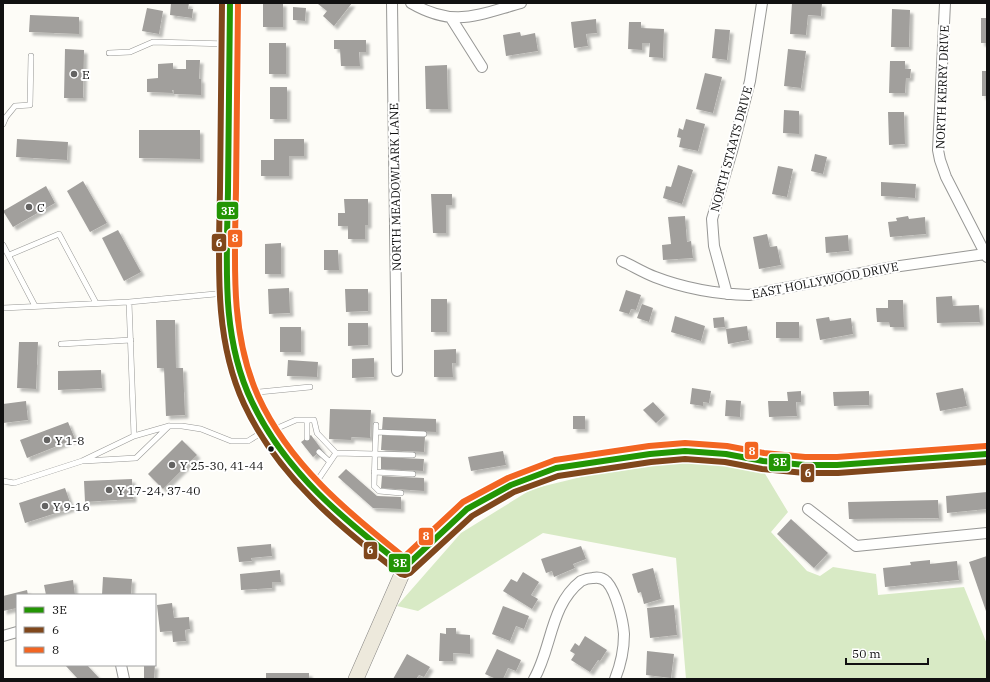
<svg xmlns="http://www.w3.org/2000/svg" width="990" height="682" viewBox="0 0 990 682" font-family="'IBM Plex Serif',serif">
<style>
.forest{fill:#d8eac5}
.building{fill:#a19f9c;filter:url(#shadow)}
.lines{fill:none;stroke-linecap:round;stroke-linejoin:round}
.lane-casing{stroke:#979795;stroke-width:6}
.street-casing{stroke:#979795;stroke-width:12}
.secondary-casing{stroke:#8e8d8b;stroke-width:16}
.primary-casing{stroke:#858482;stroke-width:16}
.lane{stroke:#fffffe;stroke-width:5}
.street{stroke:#fffffe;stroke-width:10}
.secondary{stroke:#f6f4eb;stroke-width:14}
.primary{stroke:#ede9dc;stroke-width:15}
.bus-1-casing{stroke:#fff;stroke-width:9}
.bus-2-casing{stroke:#fff;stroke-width:9}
.bus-3-casing{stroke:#fff;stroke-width:9}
.bus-1{stroke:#239504;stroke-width:6}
.bus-2{stroke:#80471c;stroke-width:6}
.bus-3{stroke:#f26522;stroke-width:6}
.poi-dot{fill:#646362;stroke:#fff;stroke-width:1.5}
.bus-dot{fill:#111;stroke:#fff;stroke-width:1.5}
.labels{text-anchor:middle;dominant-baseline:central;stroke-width:4;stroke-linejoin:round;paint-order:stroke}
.poi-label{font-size:12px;fill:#111;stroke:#fff;text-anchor:start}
.street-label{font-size:12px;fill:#111;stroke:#fff}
.line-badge{stroke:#fff;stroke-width:1.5}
.badge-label{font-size:11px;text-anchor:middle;font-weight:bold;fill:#fff}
</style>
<defs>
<filter id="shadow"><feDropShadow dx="3.5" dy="3.5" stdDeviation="1" flood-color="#0004"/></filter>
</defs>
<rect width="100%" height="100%" fill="#fdfcf7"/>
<path class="forest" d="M699 461 764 472 788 512 771 532 807 571 820 576 833 567 876 574 878 595 964 587 987 644V679H686L676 558 543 533 418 611 397 606 461 533 532 489 618 468Z"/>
<path class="building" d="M171 3H189L188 9H193L192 18 170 15Z
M263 3H283V27H263Z
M319 3H352L334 26 323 16 327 11 318 4Z
M792 3H822L821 16 808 15 806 35 790 34Z
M293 7 306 8 305 21 293 20Z
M147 8 163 11 159 34 142 31Z
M892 9 910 10 909 47H891Z
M30 15 79 17V34L29 32Z
M981 18H987V43H981Z
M596 19 597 33 586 34 588 46 574 48 571 22Z
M629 22H641V28L664 29 663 58 649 57 650 43H642V50L628 49Z
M715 29 730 30 727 60 712 58Z
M520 32 521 36 535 33 538 51 506 56 503 35Z
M334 40H366V52H359L360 66H341L340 49H334Z
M269 43H286V74H269Z
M65 49 84 50 83 98H64Z
M788 49 806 51 801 88 784 86Z
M186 60H200L199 79H201V95L174 94V90H172L173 93 147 92V79L158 78V64L173 63V69H186Z
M890 61H905V69H911L910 78H906L905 93H889Z
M447 65 448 109H426L425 66Z
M982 71H987V96H982Z
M705 73 722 77 713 113 696 109Z
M270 87H287V119H270Z
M784 110 799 111V134L783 133Z
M888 112H904L905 144 889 145Z
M686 119 705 124 698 151 679 147 681 138 677 137 679 128 683 130Z
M139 130H200V159L139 158Z
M17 139 68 142 67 160 16 157Z
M274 139H304V156H289V176H261V160H274Z
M815 154 827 157 823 174 811 171Z
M678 165 693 170 682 204 663 198 666 186 671 187Z
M778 166 793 169 787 197 772 194Z
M83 181 107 223 90 232 67 191Z
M881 182 916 184 915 198 881 196Z
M46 186 55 203 13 227 3 211Z
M431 194H452V205H446V233H433Z
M344 199H368V225H365V239H348V226H338V213H345Z
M685 216 687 242 691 241 693 258 663 260 662 245 671 244 668 217Z
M908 216 909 219 925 217 926 234 890 237 888 222 897 221 896 218Z
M118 230 141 272 124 281 102 238Z
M767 234 770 247 777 246 781 265 759 269 753 237Z
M848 235 849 251 826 253 825 237Z
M281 243V274H265V244Z
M324 250H338L339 270H324Z
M289 288 290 313 269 314 268 289Z
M345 289H368V311L346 312Z
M626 290 641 295 636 310 631 309 629 314 619 311Z
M952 296 953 306 979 305 980 322 937 323 936 297Z
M431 299H447V332H431Z
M888 300H903L904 327H890L889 322H877L876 308H888Z
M642 304 653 308 649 322 637 318Z
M675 316 705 326 701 341 671 332Z
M724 317 725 327 714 328 713 318Z
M829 317 830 321 851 318 853 334 820 340 816 319Z
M156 320H175L176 368H183L185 415 166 416 164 368H157Z
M776 322H799V338H776Z
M348 323H368V345L348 346Z
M747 326 749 340 728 344 726 329Z
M280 327H301V352H280Z
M19 342H38L36 389 17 388Z
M456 349V363H452L453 377H434V350Z
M374 358V377L352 378V359Z
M288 360 318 362 317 377 287 376Z
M101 370 102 388 58 390V371Z
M692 388 711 391 709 403 703 402V406L690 404Z
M963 388 967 406 940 411 936 393Z
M801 391V402H796L797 416 769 417 768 401H788L787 392Z
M869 391V405L834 406 833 392Z
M726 400 741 401 740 417 725 416Z
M26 401 28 420 3 423V404Z
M653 402 665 415 656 423 643 410Z
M330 409 371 410 370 438 351 437V440L329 439Z
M573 416H585V429H573Z
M383 417 436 419V432L382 430Z
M68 422 75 439 27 458 20 440Z
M311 435 322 450 313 457 301 442Z
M382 435 425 437 424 452 381 450Z
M182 440 197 455 163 489 148 474Z
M503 451 506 465 471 471 468 457Z
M381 457 424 459 423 471 381 469Z
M346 469 377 496 401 497V509L373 508 338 477Z
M382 476 424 478V491L381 488Z
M132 479 133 499 85 502 84 481Z
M65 488 72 508 25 523 19 503Z
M987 492V509L947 513 946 496Z
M938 500 939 518 849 519 848 502Z
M791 519 828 553 814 568 777 534Z
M271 544 272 556 251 558 252 561 239 562 237 547Z
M581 546 586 559 573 564 575 568 554 577 552 571 546 573 541 559Z
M987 556V614L969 562Z
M930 560V564L957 561 959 580 885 587 883 568 911 565 910 562Z
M653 568 661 599 644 604 641 592 638 593 632 574Z
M280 570 281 582H272V588L241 590 240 574Z
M523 572 539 582 531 595 538 599 532 609 503 591 511 579 517 582Z
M103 577 132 579 131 595H102Z
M73 580 75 595H46L44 585Z
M27 590 28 595H17V608L3 611V596Z
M172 603 174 618 189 617 190 629 185 630 186 641 173 642 172 631 160 632 157 605Z
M674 605 677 635 650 638 647 608Z
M503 606 529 616 524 629 516 626 510 641 492 634Z
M446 628H456V634L470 635V654L453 653V661H439L440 633 446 634Z
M585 636 607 650 600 661 598 660 590 672 571 660 575 654 570 651 575 643 579 646Z
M497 649 521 660 516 671 508 668 503 679H496L485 674Z
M647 651 674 654 671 678 646 675Z
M407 654 430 667 424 677 419 675 416 679H393Z
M65 665H87L100 679H78Z
M144 665H155L154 679H144Z
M266 673H309V679H266Z"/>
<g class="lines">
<defs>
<path id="lane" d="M109 53 130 52 153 42 229 44
M3 124 6 117 15 106 30 105 31 56
M3 245 35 306
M9 255 59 234 96 303
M129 302 134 436
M3 308 129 302 226 293
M61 344 131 340
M250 393 310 387
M307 420H314L317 433 336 453
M376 432 424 434
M319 452 330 462
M84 461 136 458 169 426
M374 472 413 474
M3 481 14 483 82 461 134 436 169 426H182L201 429 231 441H248L266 430 280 427 296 420H307V438
M313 487 336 453 375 454 376 425
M401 493 379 491 374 486 375 454 413 455"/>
<path id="street" d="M392 3 397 371
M411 3C454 28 477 15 521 3
M945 3 938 150 940 160 946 177 987 257
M451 18 482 67
M622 261C633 266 644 273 655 277 686 289 717 294 749 295L893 267 985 254
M727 294 714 246 712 219 732 151 750 81 762 3
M808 509 856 546 987 533
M3 636 17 632
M121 665 124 679
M534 679C552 648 550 605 581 581 585 579 588 578 593 578 598 577 603 578 607 582 616 592 623 620 624 634 624 650 621 664 615 679"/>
<path id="secondary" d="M230 3 227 293C230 320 233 348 241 374 252 410 273 441 297 470 303 478 309 486 317 493 344 520 375 544 405 567"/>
<path id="primary" d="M356 679 405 567 467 509 511 485 556 468 650 454 685 451 726 454 763 461 805 465H837L987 454"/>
</defs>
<use href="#lane" class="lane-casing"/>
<use href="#street" class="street-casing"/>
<use href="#secondary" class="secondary-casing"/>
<use href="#primary" class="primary-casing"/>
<use href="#lane" class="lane"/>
<use href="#street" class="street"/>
<use href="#secondary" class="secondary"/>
<use href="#primary" class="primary"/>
<defs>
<path id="bus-1" d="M230 3C229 65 229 127 228 190 227 260 220 336 252 402 286 473 344 520 405 567L467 509 511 485 556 468 650 454 685 451 726 454 763 461 805 465H837L987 454"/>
<path id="bus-2" d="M222 3C221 65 221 127 220 189 219 261 213 337 244 404 277 475 339 527 401 574L405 575 410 573 472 516 514 492 558 476 651 462 685 459 725 462 762 469 805 473H838L987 462"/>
<path id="bus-3" d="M238 3C237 65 237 127 236 189 235 258 229 331 258 396 289 464 347 512 404 557L463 502 508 478 555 460 649 446 685 443 727 446 764 453 805 457H837L986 446"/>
</defs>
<use href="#bus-1" class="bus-1-casing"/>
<use href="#bus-2" class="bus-2-casing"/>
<use href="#bus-3" class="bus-3-casing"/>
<use href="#bus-1" class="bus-1"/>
<use href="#bus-2" class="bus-2"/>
<use href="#bus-3" class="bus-3"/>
</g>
<g class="poi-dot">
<circle cx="74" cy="74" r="4"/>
<circle cx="29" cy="207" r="4"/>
<circle cx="47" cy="440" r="4"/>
<circle cx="172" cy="465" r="4"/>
<circle cx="109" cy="490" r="4"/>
<circle cx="45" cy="506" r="4"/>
</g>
<circle class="bus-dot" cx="271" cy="449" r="3.5"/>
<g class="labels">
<g class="poi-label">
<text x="82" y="74">E</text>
<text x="37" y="207">C</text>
<text x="55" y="440">Y 1-8</text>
<text x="180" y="465">Y 25-30, 41-44</text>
<text x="117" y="490">Y 17-24, 37-40</text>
<text x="53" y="506">Y 9-16</text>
</g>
<g class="street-label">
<text transform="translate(942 87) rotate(-88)">NORTH KERRY DRIVE</text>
<text transform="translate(731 149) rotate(-75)">NORTH STAATS DRIVE</text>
<text transform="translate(395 187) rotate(-91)">NORTH MEADOWLARK LANE</text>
<text transform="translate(825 280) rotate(-11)">EAST HOLLYWOOD DRIVE</text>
</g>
</g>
<g class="line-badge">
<rect x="216" y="201" width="23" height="19" rx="4" fill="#239504"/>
<rect x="227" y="229" width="16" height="19" rx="4" fill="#f26522"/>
<rect x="211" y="233" width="16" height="19" rx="4" fill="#80471c"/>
<rect x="744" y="441" width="15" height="19" rx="4" fill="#f26522"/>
<rect x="768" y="453" width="23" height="19" rx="4" fill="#239504"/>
<rect x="800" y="463" width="15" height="20" rx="4" fill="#80471c"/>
<rect x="418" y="527" width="16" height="19" rx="4" fill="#f26522"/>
<rect x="363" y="541" width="15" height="19" rx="4" fill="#80471c"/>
<rect x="388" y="553" width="23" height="20" rx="4" fill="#239504"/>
</g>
<g class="badge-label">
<text x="228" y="215">3E</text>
<text x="235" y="242">8</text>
<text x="219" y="247">6</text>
<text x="752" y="455">8</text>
<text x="780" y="466">3E</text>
<text x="808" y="477">6</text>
<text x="426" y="540">8</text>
<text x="370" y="554">6</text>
<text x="400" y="567">3E</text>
</g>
<rect width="990" height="682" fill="none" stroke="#111111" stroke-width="8"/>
<rect x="16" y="594" width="140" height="72" fill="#ffffff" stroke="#a0a0a0"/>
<rect x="24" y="607" width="20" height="6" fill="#239504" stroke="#a0a0a0"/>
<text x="52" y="614" font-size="12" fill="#111111">3E</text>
<rect x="24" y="627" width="20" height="6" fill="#80471c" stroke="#a0a0a0"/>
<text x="52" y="634" font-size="12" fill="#111111">6</text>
<rect x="24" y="647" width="20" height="6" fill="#f26522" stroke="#a0a0a0"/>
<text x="52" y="654" font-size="12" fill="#111111">8</text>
<path d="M846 658v6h82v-6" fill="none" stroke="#111111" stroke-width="2"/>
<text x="852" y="658" font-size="12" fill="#111111" stroke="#ffffff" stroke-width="3" paint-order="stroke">50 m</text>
</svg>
